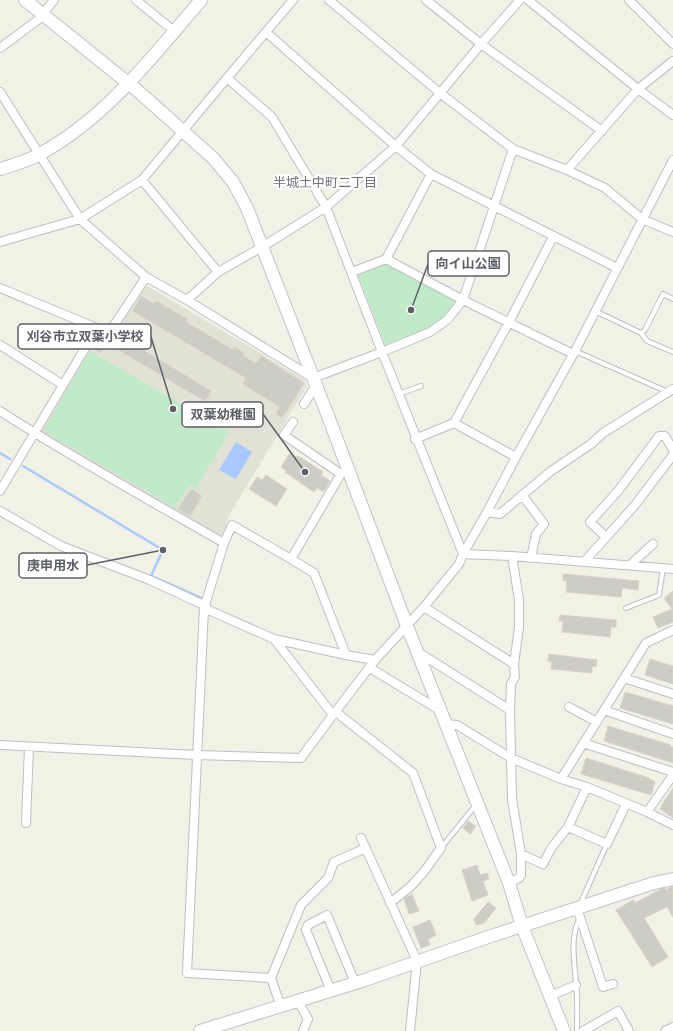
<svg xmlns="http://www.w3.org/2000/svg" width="673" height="1031" viewBox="0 0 673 1031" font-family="'Titillium Web','Noto Sans JP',sans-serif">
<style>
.education{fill:#e1e1d5}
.green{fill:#c1eac9}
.water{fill:#a9c9ff}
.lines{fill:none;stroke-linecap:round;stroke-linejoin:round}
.stream{stroke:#a9c9ff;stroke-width:2.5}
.building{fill:#cecdc5;stroke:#d7d4c4}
.lane-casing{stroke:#bebfc6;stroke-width:6}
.street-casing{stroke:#bebfc6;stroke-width:10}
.secondary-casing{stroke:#c1c2ca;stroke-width:14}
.lane{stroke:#fff;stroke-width:4}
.street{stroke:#fff;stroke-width:8}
.secondary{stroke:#fff;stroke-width:12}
.labels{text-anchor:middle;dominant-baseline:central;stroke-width:4;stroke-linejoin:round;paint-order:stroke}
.neighbourhood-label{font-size:13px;fill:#6f727a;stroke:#fff}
.leader{fill:none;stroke:#5e6068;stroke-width:1.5}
.callout-dot{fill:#5e6068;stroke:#fff;stroke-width:1.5}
.callout{fill:#fff;stroke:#5e6068;stroke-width:1.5}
.callout-label{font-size:13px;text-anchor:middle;font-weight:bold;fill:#5e6068}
</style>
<rect width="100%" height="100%" fill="#f1f1e6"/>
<path class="education" d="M144 284 304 379 307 386 228 517 223 536 219 539 40 432 99 334 110 339Z"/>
<path class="green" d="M385 264 457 301 444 318 428 329 385 345 358 275Z
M90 351 229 432 196 489 189 485 175 508 43 431Z"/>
<path class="water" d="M236 442 252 452 236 479 219 470Z"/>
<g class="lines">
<path class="stream" d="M0 453 10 459
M23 466 163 550 151 576 201 598"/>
</g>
<path class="building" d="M141 296 154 304 156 301 187 319 186 322 233 350 234 347 244 353 243 356 255 363 256 362 257 363 261 356 304 383 282 418 276 414 280 407 243 384 246 378 133 311Z
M101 336 108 341 100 353 93 348Z
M123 338 211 391 205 401 117 349Z
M290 453 297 457 298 456 323 472 321 475 330 481 323 492 317 488 314 492 285 472 287 471 281 467Z
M266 475 287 489 276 506 249 489 257 477 262 480Z
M191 489 202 496 190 516 178 509Z
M563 574 639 581 638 590 622 588 621 597 566 592 567 581H563Z
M673 591V622L658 628 653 617 672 609 664 598Z
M560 615 616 620V627H611L610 637 562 632 563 621H559Z
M549 654 597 660 596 667 592 666V673L551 669 552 662 548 661Z
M650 659 673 666V684L645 675Z
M625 692 673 706V724L620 708Z
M608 726 671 745 670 746 673 747V763L604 741Z
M586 758 649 778V779L655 781 651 795 581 774Z
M673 788V818L660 809 662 807 661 806Z
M468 821 476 826 470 834 463 828Z
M477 865 480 875 487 873 489 879 483 881 488 895 472 901 462 870Z
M671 887H673V917L667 907 644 918 668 957 652 967 616 910 633 900 635 903 661 889 665 888 666 890Z
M412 894 419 911 409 914 404 899Z
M488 902 496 908 484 923 476 925 474 919Z
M430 920 436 935 428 939 430 945 421 948 413 927Z"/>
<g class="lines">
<defs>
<path id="lane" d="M595 311 641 333 647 341 673 352
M641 333 645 330 663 294 673 299
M575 351 668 392
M399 394 421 386
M626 608 659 595 663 568
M441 848 475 806
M582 900 607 844
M577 1031C577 1016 578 1000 576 984 575 964 569 936 580 918"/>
<path id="street" d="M136 0 174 31
M329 0 440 93 513 149 567 170 605 188 642 219 673 232
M426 0 481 44 602 131
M528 0 638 89 673 115
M629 0 673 44
M267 33 392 143 431 174 386 259 352 272
M0 48 39 19 54 0
M227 78 293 0
M0 92 80 219 146 277
M673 160 575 351 516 457 487 512 463 554 512 556 673 569
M567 170 638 89 673 61
M431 174 617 268
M142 180 218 272
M0 242 80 219 142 180 227 78 272 117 326 207 382 352 430 332 447 320 463 300 513 149
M386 259 463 300 573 354
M0 288 97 328
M187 300 218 272 262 247 326 207 396 146 481 44 520 0
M0 345 63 385
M304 404 316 385
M0 411C73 458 149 500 224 543
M293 422 284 435 341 474
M454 423 516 457
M415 439 454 423 509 322 553 237
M0 491 97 328 109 333 146 277 187 300 313 378 382 352 463 554 459 564 424 607 375 660 333 715
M522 495 544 524 536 534 531 558
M0 511 61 546 150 580 206 606
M487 512 500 514 551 471 591 444 603 433 673 389
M606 537 590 522 618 491 659 436H665L673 450
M584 562 635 505 673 455
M630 565 653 544
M424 607 514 664
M274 639 346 655 314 573 291 559
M418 652 510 710
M346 655 375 660
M370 668 441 711
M624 678 673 694
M569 707 597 722
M604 710 673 734
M336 712 413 773 441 848 423 873 410 887 390 903
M445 724 457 725 511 758 561 779 587 787 647 812 673 825
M583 743 673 772
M0 745 197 755 301 758 333 715 274 639 204 608
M561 779 646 643 673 630
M647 812 673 775
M26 823 29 747
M568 827 607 844 626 804
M361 838 417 961 410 1031
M521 854 543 864 552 847 568 827 587 787
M509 883 519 878 521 875V854L512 799 511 758 510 710 511 684 515 677 514 664 519 627V600L512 556
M577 908 603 987 613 984
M271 978 301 905 328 878 334 862 366 848
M331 991 306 930 308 925 327 915 355 983
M550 996 576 985
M298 1001 308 1019 303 1031
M281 1007 271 978 187 973 204 608 224 543 232 525 291 559 341 474 348 471
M583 1031 618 1011 629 1031
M665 1031 673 1027"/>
<path id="secondary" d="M25 0 138 91 213 158 233 182 247 208 328 416 407 626 509 883 522 926 564 1031
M0 169C13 165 28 161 40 154 106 118 153 56 201 0
M200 1031 362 981 488 937 654 883 673 879"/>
</defs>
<use href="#lane" class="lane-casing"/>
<use href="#street" class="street-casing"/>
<use href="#secondary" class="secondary-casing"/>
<use href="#lane" class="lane"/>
<use href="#street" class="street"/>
<use href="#secondary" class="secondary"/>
</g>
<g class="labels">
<g class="neighbourhood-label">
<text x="325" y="182">半城土中町二丁目</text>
</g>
</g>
<path class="leader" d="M411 310L428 264M173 409L151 337M305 472L263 414M163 550L87 565"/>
<g class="callout-dot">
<circle cx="411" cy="310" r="4"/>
<circle cx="173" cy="409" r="4"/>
<circle cx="305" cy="472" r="4"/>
<circle cx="163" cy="550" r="4"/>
</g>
<g class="callout">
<rect x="428" y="251" width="81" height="25" rx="4"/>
<rect x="18" y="324" width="133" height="25" rx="4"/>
<rect x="182" y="402" width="81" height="25" rx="4"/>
<rect x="19" y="553" width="68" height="25" rx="4"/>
</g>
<g class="callout-label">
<text x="468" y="268">向イ山公園</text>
<text x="85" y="341">刈谷市立双葉小学校</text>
<text x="223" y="419">双葉幼稚園</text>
<text x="53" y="570">庚申用水</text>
</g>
</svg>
